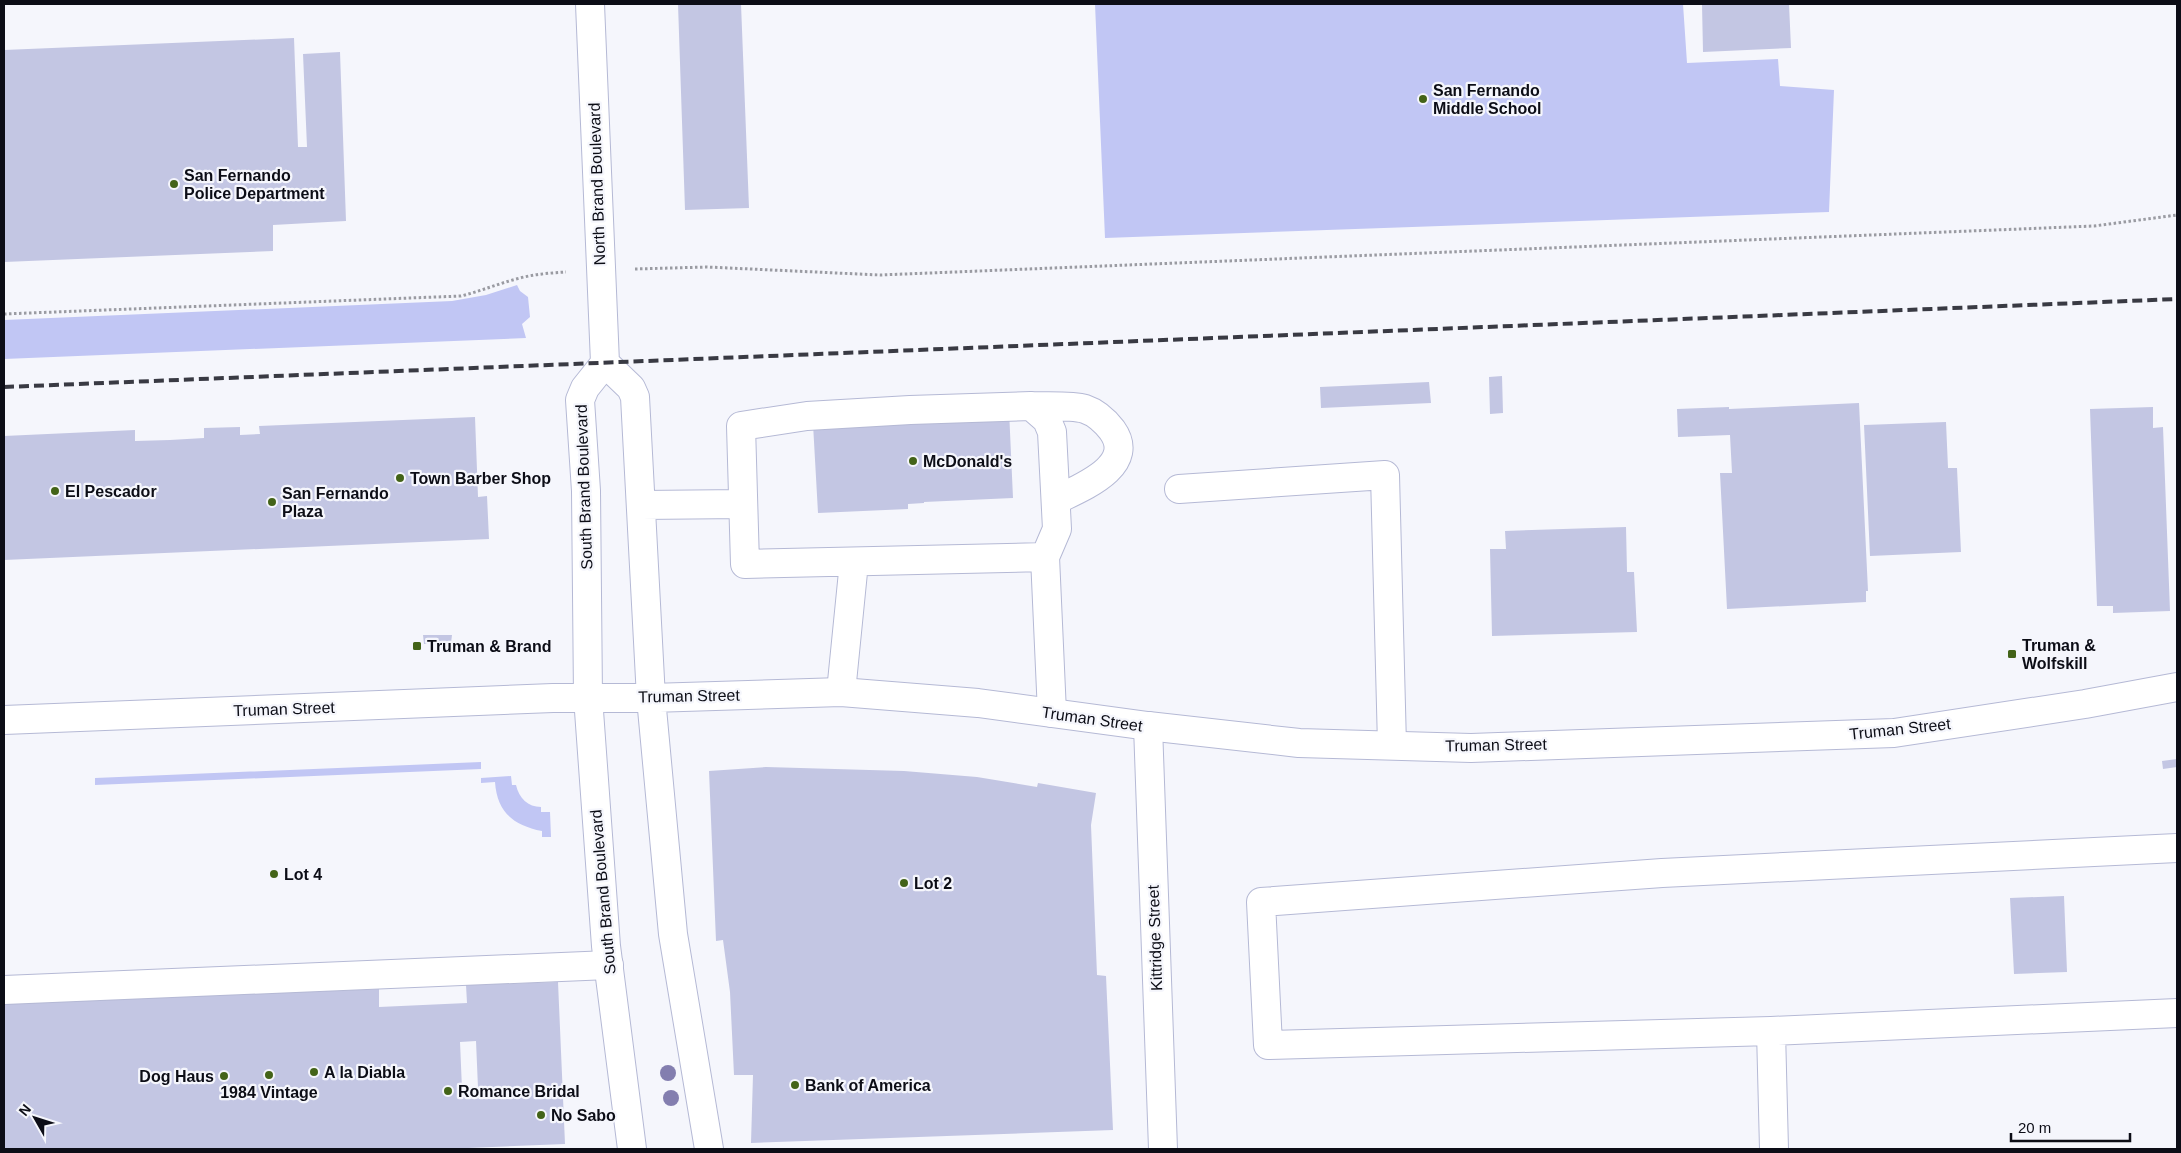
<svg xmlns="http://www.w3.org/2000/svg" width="2181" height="1153" viewBox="0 0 2181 1153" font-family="Helvetica,sans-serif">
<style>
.green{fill:#c1c6f4}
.building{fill:#c3c6e3;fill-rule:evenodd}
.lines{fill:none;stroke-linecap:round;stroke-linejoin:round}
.minor-casing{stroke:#b5b9d5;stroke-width:30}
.major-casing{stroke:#b5b9d5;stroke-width:30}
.path{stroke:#9a9ba2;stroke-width:3;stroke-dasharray:2.5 2.5;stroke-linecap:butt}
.minor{stroke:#fff;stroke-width:28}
.major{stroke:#fff;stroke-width:28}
.rail{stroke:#393a43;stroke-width:4;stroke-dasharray:10 5;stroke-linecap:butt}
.tree{fill:#837eaf}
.poi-dot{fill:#436318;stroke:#f5f6fc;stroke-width:2}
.labels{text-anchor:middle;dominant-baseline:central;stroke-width:4.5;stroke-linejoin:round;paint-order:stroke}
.poi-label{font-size:16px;font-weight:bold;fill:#0c0d16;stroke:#f5f6fc;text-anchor:start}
.street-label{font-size:16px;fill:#0c0d16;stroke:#f5f6fc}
</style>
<rect width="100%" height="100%" fill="#f5f6fc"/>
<path class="green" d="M1095 4H1683L1687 63 1778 59 1780 86 1834 90 1829 212 1105 238Z
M517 285 520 291 528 297 530 317 522 324 526 338 4 359V320L452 301 486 295Z
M481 762V769L95 785V778Z
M511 776 512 785H516C519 798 528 807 541 807V812H550L551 837H542V831C513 825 497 812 495 782L481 783V778Z"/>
<path class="building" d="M678 4H741L749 208 685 210Z
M1702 4H1789L1791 48 1703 52Z
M294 38 298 147H307L303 54 340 52 346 221 273 225V251L4 262V50Z
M1502 376 1503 413 1490 414 1489 377Z
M1429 382 1431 403 1321 408 1320 387Z
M1859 403 1868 591H1866V602L1727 609 1720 473H1732L1730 435 1678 437 1677 409 1729 407V409Z
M2153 407V428L2163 427 2170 611 2113 613V606H2097L2090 409Z
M1009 410 1013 498 924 502V503L908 504V509L818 513 813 424Z
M475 417 478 497 487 496 489 539 4 560V436L135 430V441L170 440 204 438V428L240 427V435L260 434 259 426Z
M1946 422 1948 468H1957L1961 552 1870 556 1864 425Z
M1626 527 1627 572H1634L1637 632 1492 636 1490 549H1506L1505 531Z
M423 635H452L451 643 424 644Z
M2177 759V767L2163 769 2162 761Z
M766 767 904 771 977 777 1037 787 1038 783 1096 793 1091 825 1097 975 1106 976 1113 1130 751 1143 753 1075H734L730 992 723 940 716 941 709 771Z
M2064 896 2067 972 2014 974 2010 898Z
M558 982 565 1144 444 1149H4V1003L379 989V1007L467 1003 466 985ZM476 1041 478 1088 462 1089 460 1042Z"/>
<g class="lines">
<defs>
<path id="minor" d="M590 4 605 363
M605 363 631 388 635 397 651 698
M1031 406C1047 407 1071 405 1085 409 1097 413 1105 421 1112 430 1138 466 1080 488 1056 500
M1179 489 1385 475 1392 745
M641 505 743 504
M1045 557 745 564 741 426 807 416 910 410 1031 406 1047 420 1052 432 1057 529 1045 557 1052 713
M841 692 854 562
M588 697 586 491 580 400 585 388 605 363
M1148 726 1163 1149
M2177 848 1662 873 1261 902 1268 1045 1771 1031 2177 1013
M4 990 609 965
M1771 1031 1774 1149"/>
<path id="major" d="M588 697 606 946 632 1149
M651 698 673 934 709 1149
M4 720 553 698H651L841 692 978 703 1148 726 1299 743 1471 748 1894 733 2085 704 2177 687"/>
</defs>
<use href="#minor" class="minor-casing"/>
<use href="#major" class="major-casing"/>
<path class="path" d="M635 269 707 267 880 275 2094 226 2177 215
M4 314 461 296C481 291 500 283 520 278 535 274 551 273 566 272"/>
<use href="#minor" class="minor"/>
<use href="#major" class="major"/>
<path class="rail" d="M4 387 2177 299"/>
</g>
<g class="tree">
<circle cx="668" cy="1073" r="8"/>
<circle cx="671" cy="1098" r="8"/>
</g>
<g class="poi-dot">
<circle cx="1423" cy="99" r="5"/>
<circle cx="174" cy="184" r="5"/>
<circle cx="913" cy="461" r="5"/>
<circle cx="400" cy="478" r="5"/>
<circle cx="55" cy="491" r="5"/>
<circle cx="272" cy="502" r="5"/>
<rect x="412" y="641" width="10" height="10" rx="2.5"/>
<rect x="2007" y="649" width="10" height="10" rx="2.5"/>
<circle cx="274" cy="874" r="5"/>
<circle cx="904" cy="883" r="5"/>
<circle cx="314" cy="1072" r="5"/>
<circle cx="269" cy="1075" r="5"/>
<circle cx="224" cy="1076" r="5"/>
<circle cx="795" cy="1085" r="5"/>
<circle cx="448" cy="1091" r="5"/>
<circle cx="541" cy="1115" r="5"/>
</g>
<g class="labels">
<g class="poi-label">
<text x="1433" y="90">San Fernando<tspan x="1433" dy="18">Middle School</tspan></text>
<text x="184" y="175">San Fernando<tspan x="184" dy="18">Police Department</tspan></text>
<text x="923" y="461">McDonald's</text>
<text x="410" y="478">Town Barber Shop</text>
<text x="65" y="491">El Pescador</text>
<text x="282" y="493">San Fernando<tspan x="282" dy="18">Plaza</tspan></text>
<text x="2022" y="645">Truman &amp;<tspan x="2022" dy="18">Wolfskill</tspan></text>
<text x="427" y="646">Truman &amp; Brand</text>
<text x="284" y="874">Lot 4</text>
<text x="914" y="883">Lot 2</text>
<text x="324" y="1072">A la Diabla</text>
<text x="214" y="1076" text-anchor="end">Dog Haus</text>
<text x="805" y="1085">Bank of America</text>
<text x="458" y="1091">Romance Bridal</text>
<text x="269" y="1092" text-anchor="middle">1984 Vintage</text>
<text x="551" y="1115">No Sabo</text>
</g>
<g class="street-label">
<text transform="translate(597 184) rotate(-92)">North Brand Boulevard</text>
<text transform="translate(584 487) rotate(-92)">South Brand Boulevard</text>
<text transform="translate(689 696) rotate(-1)">Truman Street</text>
<text transform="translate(284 709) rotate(-2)">Truman Street</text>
<text transform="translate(1092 719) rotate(8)">Truman Street</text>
<text transform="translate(1900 729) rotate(-6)">Truman Street</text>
<text transform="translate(1496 745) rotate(-1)">Truman Street</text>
<text transform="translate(603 892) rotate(-95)">South Brand Boulevard</text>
<text transform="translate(1155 938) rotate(-92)">Kittridge Street</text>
</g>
</g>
<rect width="2181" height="1153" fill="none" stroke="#0c0d16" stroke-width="10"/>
<g transform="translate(35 1118) rotate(309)" stroke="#f5f6fc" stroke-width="4" paint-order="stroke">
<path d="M0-4L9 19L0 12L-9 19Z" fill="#0c0d16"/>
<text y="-8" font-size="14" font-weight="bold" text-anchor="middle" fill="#0c0d16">N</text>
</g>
<path d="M2011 1133v8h119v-8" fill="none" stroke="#0c0d16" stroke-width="2.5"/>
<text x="2018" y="1133" font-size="15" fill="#0c0d16" stroke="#f5f6fc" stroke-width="4" paint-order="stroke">20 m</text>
</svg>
